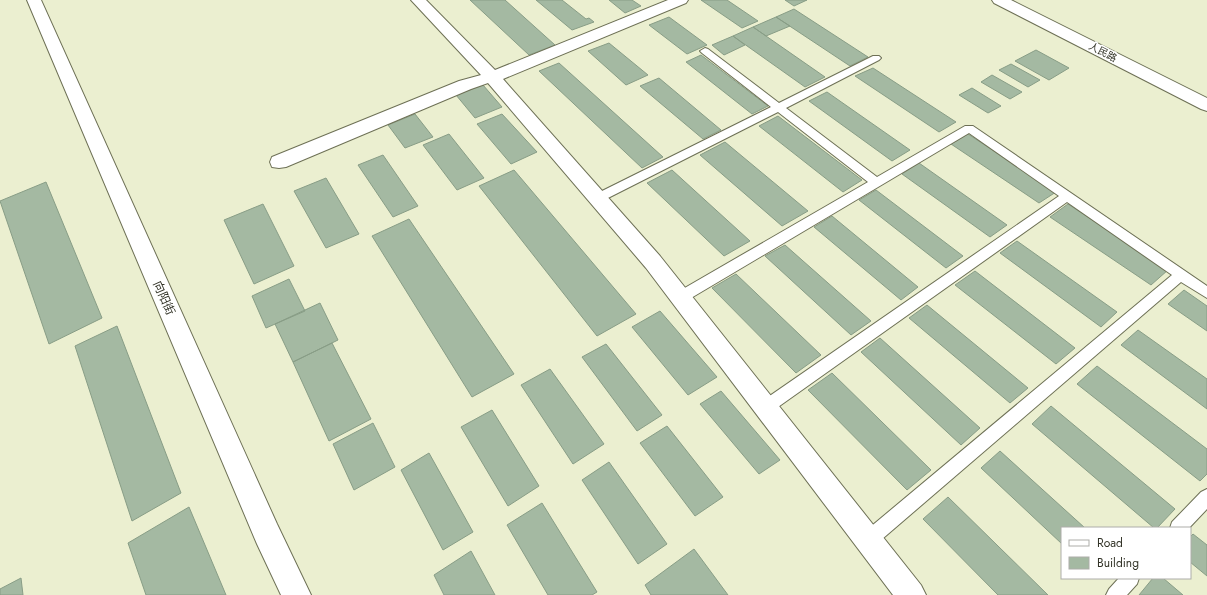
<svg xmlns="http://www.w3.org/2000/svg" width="1207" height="595" viewBox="0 0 1207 595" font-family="Jost,'Noto Sans SC',sans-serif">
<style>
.building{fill:#a4b9a2;stroke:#889d86}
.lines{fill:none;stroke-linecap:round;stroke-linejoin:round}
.lane-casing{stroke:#6d7055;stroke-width:2}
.street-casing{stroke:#6d7055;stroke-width:2}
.secondary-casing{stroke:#6d7055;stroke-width:2}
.lane{fill:#fff;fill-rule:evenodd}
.street{fill:#fff;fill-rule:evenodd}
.secondary{fill:#fff;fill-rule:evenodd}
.labels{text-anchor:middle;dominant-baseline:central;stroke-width:3;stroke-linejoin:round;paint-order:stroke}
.far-street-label{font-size:10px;fill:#323327;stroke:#fff}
.street-label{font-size:12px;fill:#323327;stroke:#fff}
</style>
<rect width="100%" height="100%" fill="#ebefd0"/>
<path class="building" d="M470 0H505L555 45 529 55Z
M536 0H562L586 19 589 18 594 22 572 30Z
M609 0H632L641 6 625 13Z
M701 0H727L758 21 742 28Z
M785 0H807L794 6Z
M794 9 868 57 850 66 776 17Z
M669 17 707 45 687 54 649 25Z
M776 17 790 26 766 36 753 27Z
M753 27 766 36 825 77 805 87 733 36Z
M733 36 745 45 724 55 712 45Z
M609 43 648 75 626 85 588 51Z
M1036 50 1069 68 1049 80 1015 61Z
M701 55 768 106 752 114 686 62Z
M559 63 663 157 642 168 539 71Z
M1011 64 1040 80 1028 87 999 70Z
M873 68 956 122 939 132 855 76Z
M992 75 1022 92 1010 99 981 82Z
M659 78 721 130 703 139 640 86Z
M483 85 502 107 475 118 456 95Z
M972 88 1001 106 988 113 959 95Z
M827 92 910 150 892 161 809 101Z
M415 114 433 137 405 148 388 125Z
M502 114 537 152 511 164 477 124Z
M778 116 862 180 843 192 759 126Z
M449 134 484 178 457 190 423 145Z
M968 134 1056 192 1039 203 951 144Z
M725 142 808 211 782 226 700 155Z
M383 155 418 206 393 217 358 165Z
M919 163 1007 225 990 237 902 174Z
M514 170 636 314 597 336 479 186Z
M672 170 750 241 724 256 647 183Z
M326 178 359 234 326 248 294 191Z
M46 182 102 318 49 344 0 201Z
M876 190 963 256 946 268 859 200Z
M263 204 294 266 254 284 224 220Z
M1068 204 1168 270 1151 285 1050 217Z
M832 216 918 287 901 300 814 227Z
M409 219 514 374 472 397 372 236Z
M1017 241 1117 312 1101 327 1000 253Z
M785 245 871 321 851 335 765 256Z
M975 271 1075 348 1056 364 955 285Z
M736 274 821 355 796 373 712 288Z
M289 279 305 311 266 328 252 296Z
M1184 290 1207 306V331L1168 304Z
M320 303 338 340 293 362 275 324Z
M927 305 1028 388 1010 403 909 318Z
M660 311 717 377 688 395 632 327Z
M117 326 181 493 132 521 75 346Z
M1138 330 1207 379V409L1121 345Z
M880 338 980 428 961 445 861 352Z
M332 343 371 419 329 441 293 362Z
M606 344 662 415 637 431 582 357Z
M1097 366 1207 449V474L1200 481 1077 384Z
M550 369 604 444 573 464 521 385Z
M832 373 931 470 907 490 808 390Z
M721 391 780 460 759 474 700 404Z
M1051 406 1175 509 1157 528H1154L1032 424Z
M492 410 539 486 508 506 461 427Z
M373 423 395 467 354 490 333 444Z
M667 426 723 497 695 516 640 443Z
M1000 451 1085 528H1062V544L981 468Z
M429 453 473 532 443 550 401 470Z
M609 462 667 544 638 564 582 480Z
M948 497 1048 595H998L923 519Z
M542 503 597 592 592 595H548L507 525Z
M189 507 226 595H146L128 543Z
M1193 534 1207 545V576L1190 562V537Z
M694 549 728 595H651L645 585Z
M471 551 495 595H444L434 575Z
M21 578 23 595H0V589Z
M1153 578H1163L1183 595H1139Z"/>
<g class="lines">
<defs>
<path id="lane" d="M705 48 708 49 779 103 873 56H879L881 58 879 60 786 108 877 177 965 126H973L1207 286V298L1181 282 874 546 868 548 862 546 860 540 862 534 1172 275 1067 202 771 412 766 414 761 412 759 407 761 402 1059 196 969 133 686 301 681 302 676 301 675 297 676 293 868 182 778 112 602 201 598 202 594 201 592 198 594 195 771 107 702 53 700 51Z
M1207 489V509L1189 528H1170L1172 522 1201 492Z
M1119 578H1139L1137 584 1127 595H1106L1109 589Z"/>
<path id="street" d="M411 0H426L495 70 668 0H688L686 3 503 79 660 256 921 585 926 595H893L646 268 488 83 471 89 286 167 279 168 272 167 270 162 272 157 459 81 481 75Z"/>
<path id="secondary" d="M27 0H41L277 524 311 595H281L257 544Z
M992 0H1011L1207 98V111L1201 109 994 3Z"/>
</defs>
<use href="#lane" class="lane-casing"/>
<use href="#street" class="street-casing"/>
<use href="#secondary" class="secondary-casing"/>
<use href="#lane" class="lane"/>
<use href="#street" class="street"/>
<use href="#secondary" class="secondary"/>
</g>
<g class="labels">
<g class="far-street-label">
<text transform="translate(1103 52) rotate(27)">人民路</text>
</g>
<g class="street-label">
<text transform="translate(164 298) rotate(66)">向阳街</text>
</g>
</g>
<rect x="1061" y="527" width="130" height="52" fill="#ffffff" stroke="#adada9"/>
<rect x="1069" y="540" width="20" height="6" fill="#ffffff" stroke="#adada9"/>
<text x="1097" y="547" font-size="12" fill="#323327">Road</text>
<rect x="1069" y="557" width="20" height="12" fill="#a4b9a2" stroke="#adada9"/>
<text x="1097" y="567" font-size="12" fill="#323327">Building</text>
</svg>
